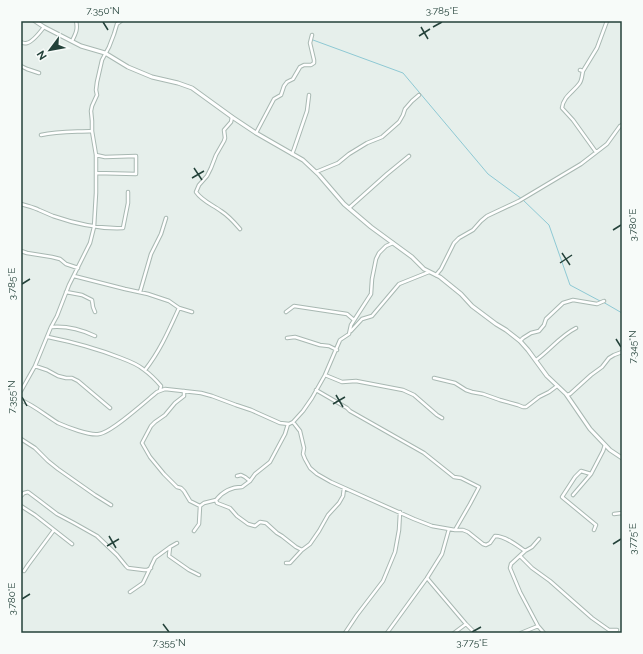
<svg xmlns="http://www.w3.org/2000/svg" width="643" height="654" viewBox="0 0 643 654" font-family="Raleway,sans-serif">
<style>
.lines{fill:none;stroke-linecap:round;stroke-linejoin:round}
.stream{stroke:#8ec9d4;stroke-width:1}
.minor-casing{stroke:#a8b8b2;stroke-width:4.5}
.tertiary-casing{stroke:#a8b8b2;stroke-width:5}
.minor{stroke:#fff;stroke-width:2.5}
.tertiary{stroke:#fff;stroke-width:3}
.ticks{fill:none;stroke:#24423a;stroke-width:1.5}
.neatline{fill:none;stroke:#24423a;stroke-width:1.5}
.ticks-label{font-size:10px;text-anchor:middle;fill:#24423a}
</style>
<rect width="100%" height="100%" fill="#e6efeb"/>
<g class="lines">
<path class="stream" d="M313 40 403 73 488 174 522 199 549 225 570 285 600 301
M603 302 622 313"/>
<defs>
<path id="minor" d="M72 41C76 33 78 29 76 21
M21 42C23 43 24 44 27 43 32 42 41 31 44 27
M21 66 27 69 39 73
M580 70 583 71C582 75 582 81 579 84 573 92 563 97 562 108L573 120 596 152
M583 71 597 48 607 21
M232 117 231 122 224 130 225 138 224 141 216 155 211 168 207 176 199 185 196 192C202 201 213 205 221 211 229 216 234 222 240 229
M256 133 274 99 281 95 284 86 287 82 293 79 300 67 304 65H311L314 63V60L310 43 312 35
M41 135C58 131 75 132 92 131
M292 154 294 149 307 111 309 95
M96 155 105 157 136 156V174L96 173
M316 172 338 163 349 154 367 143 382 137 399 122 403 115 405 109 412 101 419 95
M21 204C27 206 33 207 39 210 44 212 48 214 53 216 76 224 100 229 123 228L128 203V192
M349 208 387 174 409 156
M21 251 27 253 52 257 60 259 66 264 78 268
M436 275 441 269 454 243 459 238 473 230 481 221 487 216 519 201 581 164 607 144 620 126 622 125
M74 276 125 289 148 294 169 301 179 308
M66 292 82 295 92 300 93 307 95 312
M140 292 151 254 161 234 166 218
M286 312 294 306 347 314 354 320
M52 327C66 326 82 330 95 336
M351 331 362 319 372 316 399 284 429 272
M48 337C73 342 98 349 121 358 129 361 137 364 143 369 150 374 156 380 161 386L160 390
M287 338 295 337 320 345 329 346 337 350
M520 341 523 338 531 333 539 331 544 325 546 319 563 303 573 300 597 304 604 301
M536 360C549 351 560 336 576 328
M35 366 47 370 58 376 66 378H72L78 381 110 408
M145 370C160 351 169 330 179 308L192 312
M325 375 342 382 356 381 403 390 414 395 437 415 442 418
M434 378 455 383 466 390 472 392 483 394 500 400 518 405 523 407H526L530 404 539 397 549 392 557 386
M316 390 347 408 350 411 424 453 454 477 461 478 479 487 470 504 455 530
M21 391 35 366 51 327 57 316 69 285 90 243 94 227 96 193V155L92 131V121L91 111 92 106 97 95 96 90 97 82 102 60 109 47 114 34 117 24 121 21
M184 391V396L175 403 165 415 155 422 151 426 142 443 150 457 164 474 177 487 181 488 184 491 190 501 200 506
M567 395 570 394 591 375 602 367 609 358 614 355 622 352
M21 400C35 406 45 415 58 423 67 427 90 436 99 434 111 433 146 401 157 392L165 389 201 393 212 396 236 405 251 410 280 423 289 424 293 422 303 411 312 398 325 375 340 340 349 334 351 325 371 294 372 279 376 259 379 253 386 246 393 243
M293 422 300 431 304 448 303 454 305 459 310 468 317 474 331 482 414 519 432 526 455 530H463L468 532 483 544 486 545 490 543 495 536C505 536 517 545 525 551
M21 439 35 448 48 461 58 469 95 495 111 505
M237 476 241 475 245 477 250 481
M573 495 591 474
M21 496 24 493 28 492 40 501 57 514 74 523 97 536 117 555 126 566 128 568 144 570H147L151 568
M216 500C223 491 231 487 242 487L250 481 255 474 270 462 285 434 288 424
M21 506 35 515 72 544
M614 514 622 513
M594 530 596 525 562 497 575 477 581 471 591 474 603 451 605 445
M194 531 199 524 200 506 204 503 216 500 217 503 230 508 237 516 248 524 255 526 260 522 266 523 277 533 282 536 296 547 302 550
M539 539 532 547 525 551 511 564 510 568 520 592 538 626 544 633
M177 543 170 547 169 556 189 570 199 575
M520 556 532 568 550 581 592 618 609 630H617
M286 563H290L302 550 310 544 319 531 328 515 339 503 343 496 344 488
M24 571 28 565 54 530
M427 578 466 624 475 633
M130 592 143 583 155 558 170 547
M345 633 357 615 383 581 395 552 399 530 400 512
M387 633 427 578 442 554 449 529
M454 633 466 624
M521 633 538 626"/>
<path id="tertiary" d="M35 21 44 27 81 46 105 53 128 67 152 77 178 83 192 88 232 117 256 133 303 160 319 175 344 204 371 227 412 257 424 269 440 277 461 294 472 306 496 324 506 330 520 341 528 350 547 376 566 394 590 429 610 450 622 458"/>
</defs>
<use href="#minor" class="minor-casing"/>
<use href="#tertiary" class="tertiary-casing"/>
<use href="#minor" class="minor"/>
<use href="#tertiary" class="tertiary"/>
</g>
<path class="ticks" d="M103 22 108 30M421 27 428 39M433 27 442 22M419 36 430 29M194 168 202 180M192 178 204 171M613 230 621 225M562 253 570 265M560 263 572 255M22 284 30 279M616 339 621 347M336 395 343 407M22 397 27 406M333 404 345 397M109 536 116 548M613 544 621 539M107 546 119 539M22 599 30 594M163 624 169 632M472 632 481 627"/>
<rect width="643" height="654" fill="none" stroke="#f7fbf9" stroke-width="44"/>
<g transform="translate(50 50) rotate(238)" stroke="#f7fbf9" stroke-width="3" paint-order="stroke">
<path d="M0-3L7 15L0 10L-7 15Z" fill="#24423a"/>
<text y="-6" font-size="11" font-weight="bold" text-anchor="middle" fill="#24423a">N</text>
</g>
<rect x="22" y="22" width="599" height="610" class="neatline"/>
<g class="ticks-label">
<text x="103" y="14">7.350°N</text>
<text x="442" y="14">3.785°E</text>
<text transform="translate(632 225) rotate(-90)" y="4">3.780°E</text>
<text transform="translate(11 284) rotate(-90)" y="4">3.785°E</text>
<text transform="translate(632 347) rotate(-90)" y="4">7.345°N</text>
<text transform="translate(11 397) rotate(-90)" y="4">7.355°N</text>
<text transform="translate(632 539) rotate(-90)" y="4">3.775°E</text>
<text transform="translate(11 599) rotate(-90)" y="4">3.780°E</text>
<text x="169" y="646">7.355°N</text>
<text x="472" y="646">3.775°E</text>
</g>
</svg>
